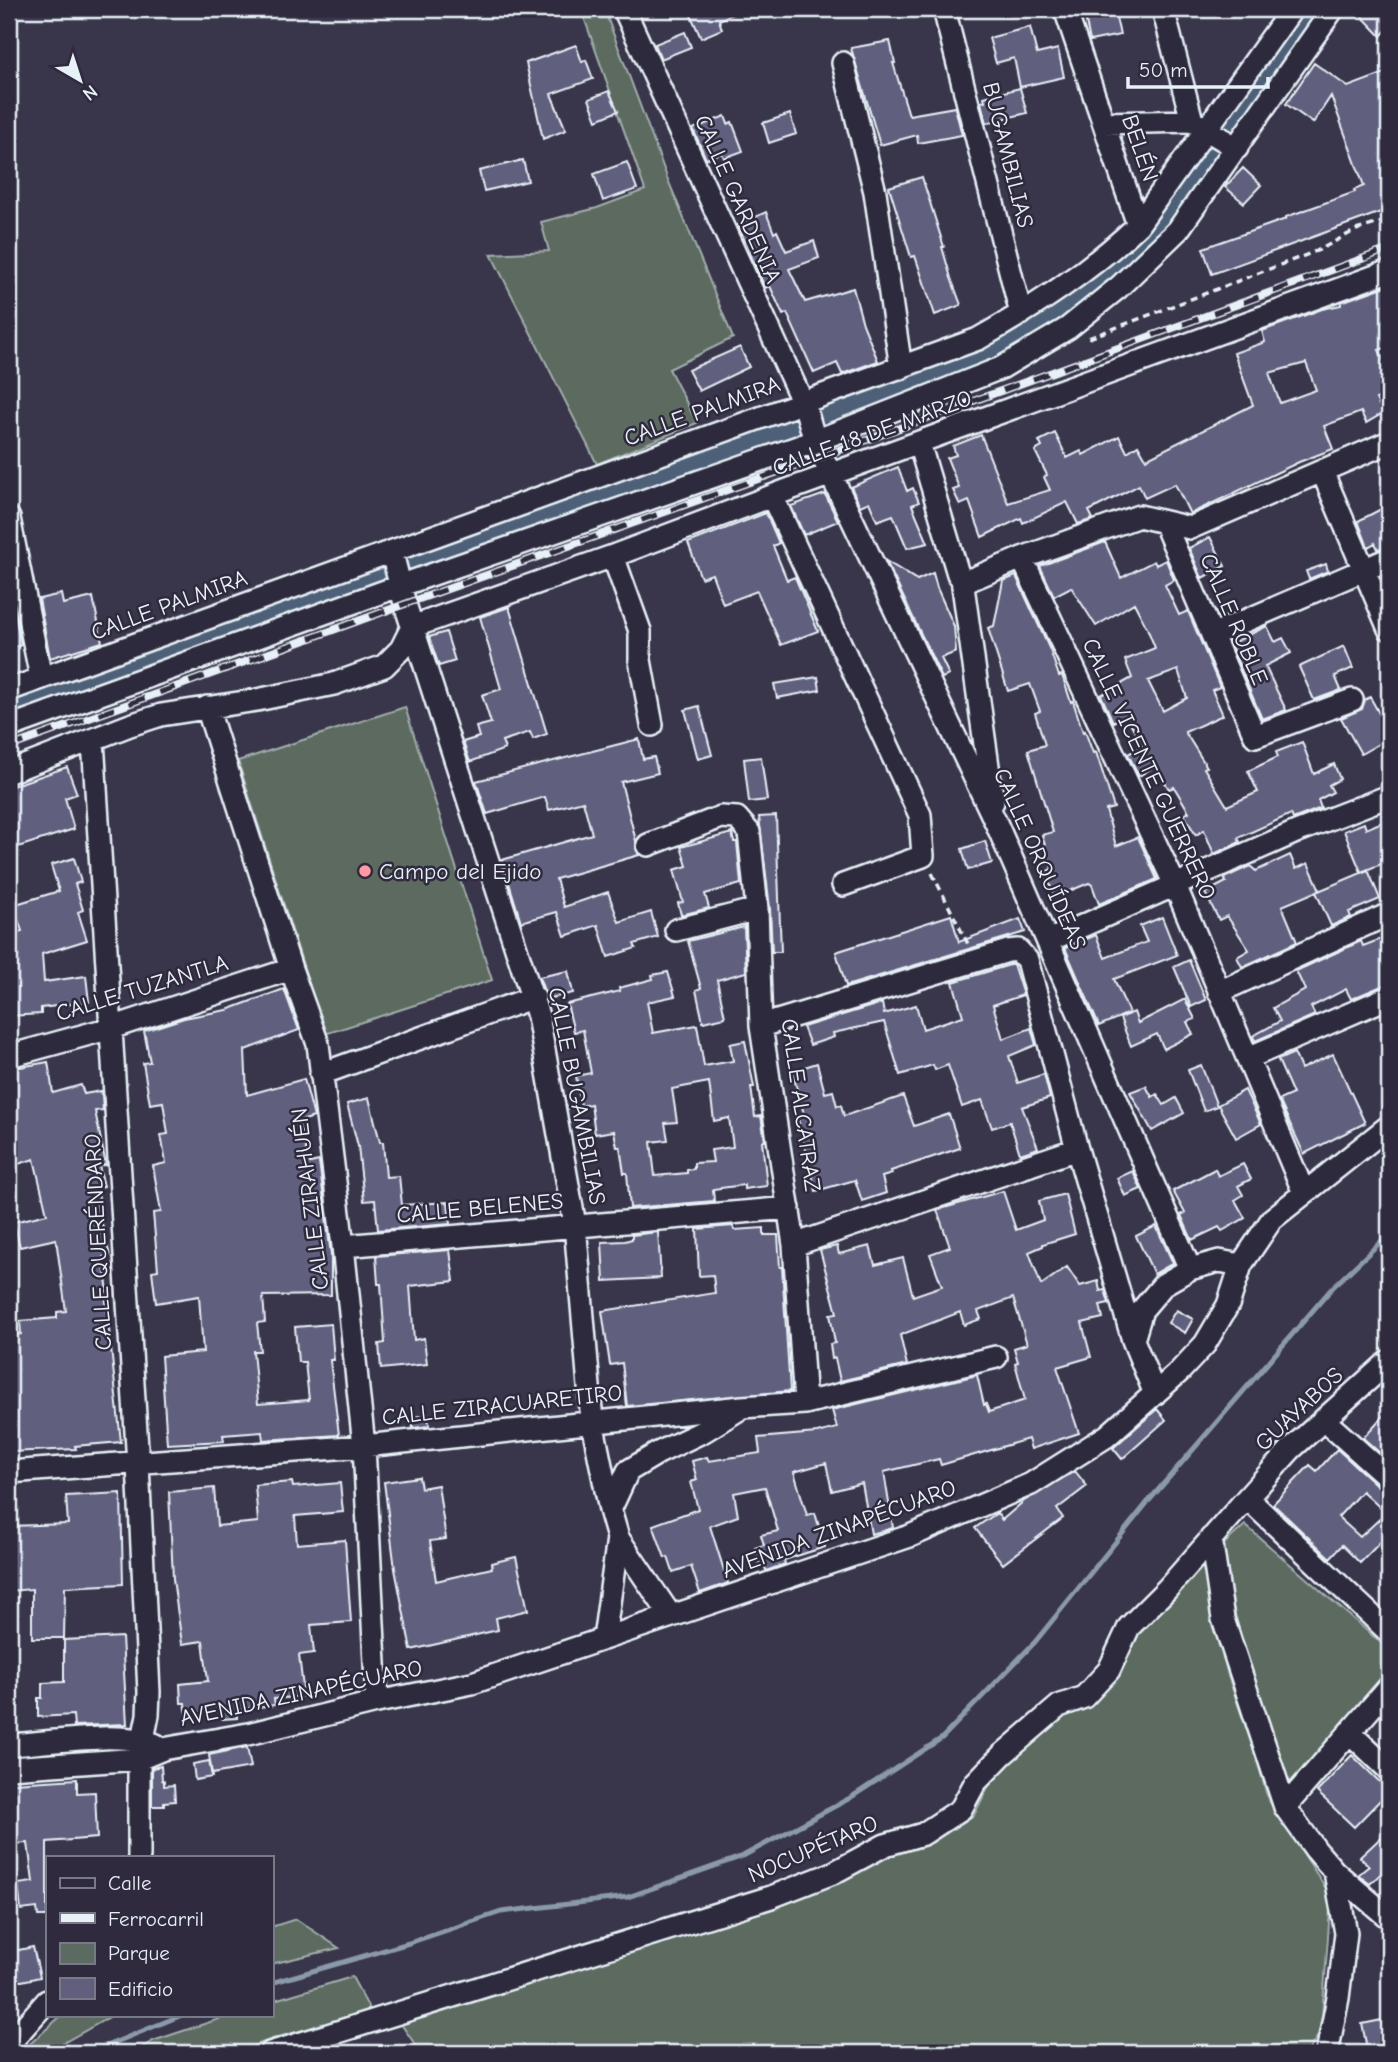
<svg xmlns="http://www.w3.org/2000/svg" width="1398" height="2062" viewBox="0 0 1398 2062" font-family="'Comic Neue',sans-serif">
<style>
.green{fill:#5b6b61;stroke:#a2aeac;stroke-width:2}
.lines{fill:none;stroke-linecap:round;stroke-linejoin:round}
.stream{stroke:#8b9aab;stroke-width:5}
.canal{stroke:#4d6078;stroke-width:19}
.building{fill:#615f7d;stroke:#e8f1f8;stroke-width:2;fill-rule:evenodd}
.minor-casing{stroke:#e8f1f8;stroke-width:26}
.path{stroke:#e8f1f8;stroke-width:3.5;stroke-dasharray:7 5;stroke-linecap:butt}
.minor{stroke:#2f2a3d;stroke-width:21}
.rail-casing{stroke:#e8f1f8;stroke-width:8}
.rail{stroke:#2f2a3d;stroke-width:5;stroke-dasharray:16;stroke-linecap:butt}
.poi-dot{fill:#ff9aa2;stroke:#2f2a3d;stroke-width:2.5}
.labels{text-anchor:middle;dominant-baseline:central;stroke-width:5;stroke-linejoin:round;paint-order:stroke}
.street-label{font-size:23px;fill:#e8f1f8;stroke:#2f2a3d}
.poi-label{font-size:23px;fill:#e8f1f8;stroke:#2f2a3d;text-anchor:start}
</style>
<rect width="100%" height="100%" fill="#39354a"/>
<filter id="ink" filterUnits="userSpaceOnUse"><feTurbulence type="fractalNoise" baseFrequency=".0143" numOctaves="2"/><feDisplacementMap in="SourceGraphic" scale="14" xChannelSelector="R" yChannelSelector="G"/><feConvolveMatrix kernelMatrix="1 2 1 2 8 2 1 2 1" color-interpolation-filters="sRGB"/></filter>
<g filter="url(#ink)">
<path class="green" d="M581 9H604L668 180 733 338 669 369 697 423 597 464 491 254 549 251 541 222 597 208 645 190Z
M405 707 492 980 325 1034 238 761Z
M1245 1525 1389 1650V1678L1284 1790 1224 1575V1544Z
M1203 1566 1228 1676 1255 1753 1268 1799 1331 1896 1321 2031 1307 2053H421L401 2024 794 1899 848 1876 884 1855 933 1842 974 1815 993 1777 1061 1717 1135 1636Z
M296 1919 339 1948 271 1964V1927Z
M352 1977 371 2012 278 2037 233 2053H133L153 2041 231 2015H271V2001Z
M62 2015H113L58 2046 49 2053H20Z"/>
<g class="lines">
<path class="stream" d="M271 1983 409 1943 501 1912 628 1897 743 1856 850 1798 942 1738 1035 1642 1147 1503 1333 1287 1389 1234
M89 2053 182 2015"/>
<path class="canal" d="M9 712 988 358 1058 315 1114 274 1156 228 1311 9"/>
</g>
<path class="building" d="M688 9H743L719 20 722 29 701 38Z
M1100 9H1114L1120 35 1090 41 1084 12Z
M1355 9H1389V27L1381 36Z
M1030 27 1037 54 1058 49 1064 77 1020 87 1014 58 996 63 989 38Z
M685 32 691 47 661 59 655 44Z
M890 41 895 63H893L909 115 955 107 962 135 918 143 917 135 880 145 851 48Z
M576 45 582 62 586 60 593 79 551 94 566 130 543 139 526 63Z
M1314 63 1348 87 1385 73 1389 86V209L1212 274 1203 248 1286 219V217L1355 192 1354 190 1364 186 1331 96 1313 123 1286 104Z
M1020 88 1027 113 986 123 981 102 985 101 984 97Z
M609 91 618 111 597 120 589 99Z
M790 114 796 134 769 143 763 123Z
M725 116 728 124 732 122 743 151 724 158 722 153 706 159 693 129Z
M523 160 528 181 484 191 479 171Z
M627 162 637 189 603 201 594 174Z
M1243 168 1261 185 1244 203 1225 187Z
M922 177 944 247H942L951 278 961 305 935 315 915 256 911 257 889 187Z
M766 212 774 233 777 231 786 251 814 241 819 258 789 269 805 302 853 288 863 324 878 361 842 374 837 363 814 373 787 313 783 315 770 286 765 288 738 225Z
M1389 285V347L1379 350 1389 372V394L1376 399 1383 413 1366 423 1361 412 1324 426 1333 449 1299 462 1190 514 1175 484 1145 498 1139 485 1089 511 1093 519 1078 524 1067 502 1023 523 1021 518 982 537 969 501 960 505 953 490 959 488 947 458 956 455 953 446 981 435 1008 503 1050 490 1044 477 1047 475 1035 451 1042 447 1039 441 1055 433 1067 458 1081 451 1083 455 1119 436 1127 452 1138 445 1146 459 1253 405 1234 353 1265 342 1262 331 1322 309 1341 305V302ZM1306 363 1316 390 1280 403 1269 373Z
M740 347 749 367 699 391 688 370Z
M898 467 907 491 913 488 919 502 912 505 928 543 907 548 893 515 877 521 869 502 860 506 851 487Z
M825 494 838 521 804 535 791 506Z
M1389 505V546L1378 549 1375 543 1368 547 1358 521Z
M766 513 779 543 773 546 787 580 795 577 818 631 781 645 757 591 723 604 712 574 701 578 688 543Z
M1210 537 1225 566 1202 578 1189 548Z
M1105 542 1121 578 1154 561 1156 565 1166 560 1174 580 1165 585 1179 615 1188 611 1220 687 1212 690 1223 715 1185 732 1207 767 1204 768 1227 806 1258 792 1248 771 1278 757 1276 752 1302 742 1314 774 1334 764 1340 779 1329 785 1333 792 1318 800 1321 808 1293 819 1291 814 1238 838 1240 842 1214 854 1204 830 1196 835 1184 815 1189 812 1174 787 1169 789 1155 766 1139 776 1128 754 1143 746 1126 715 1113 722 1101 695 1132 678 1125 660 1155 648 1147 628 1134 603 1096 626 1071 587 1054 596 1040 566ZM1178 670 1187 698 1163 711 1148 681Z
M886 561 917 580 933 573 937 588 954 626 956 652 941 658 949 675 942 678Z
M1326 564 1328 571 1309 579 1306 571Z
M1016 576 1050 650 1059 676 1062 675 1071 702 1073 701 1083 732 1085 731 1093 753 1096 752 1114 808 1106 810 1116 846 1138 837 1157 879 1099 904 1092 885 1089 883 1055 897 1045 872 1052 869 1042 835 1053 832 1028 750 1045 745 1035 713 1040 711 1030 684 1008 691 988 628 994 626 1003 581Z
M9 584 21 645 9 649Z
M61 594 63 604 93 597 102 642 50 658 39 599Z
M509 607 547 734 533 739 530 732 502 741 505 749 470 762 463 742 479 737 476 727 491 723 482 695 501 689 480 617Z
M1267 626 1275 642 1283 638 1291 653 1265 666 1286 710 1262 719 1230 644Z
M446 632 455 661 439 666 429 637Z
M1344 646 1353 668 1335 676 1341 690 1314 700 1299 667Z
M818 677 820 690 777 698 774 684Z
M1370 697 1389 731V738L1361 754 1341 718 1362 709 1365 700Z
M699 706 712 755 698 759 685 710Z
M639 739 643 759 654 757 658 773 621 782 636 841V849L639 855 556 879 564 907 608 892 619 922 651 912 658 937 634 944 636 948 608 957 598 925 565 936 557 912 521 922 502 860 592 834 583 801 549 810 545 797 487 814 476 781Z
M761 757 767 800 749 802 744 759Z
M67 767 77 794 65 798 74 829 9 850V787Z
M776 816 781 952H772L770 908 759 817Z
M1389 819V861L1361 872 1344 831 1364 823 1366 829Z
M732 833 734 842H737L741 884 705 894 709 908 681 915 678 903 683 902 674 870 687 866 681 847Z
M985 841 992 863 968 870 962 849Z
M1290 855 1296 869 1308 863 1320 890 1282 906 1297 942 1242 967 1237 957 1249 950 1227 916 1219 920 1205 893 1226 882 1224 878 1250 866 1256 871Z
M74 858 81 882 75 884 83 910 78 912 87 940 42 954 44 982 86 976 89 1002 41 1008V1014L9 1016V936L22 931 13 905 59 891 51 865Z
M1368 870 1380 899 1349 912 1351 917 1331 926 1316 892Z
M951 915 959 942 1020 919 1025 932 846 986 836 952Z
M1162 917 1177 955 1114 979 1129 1013 1099 1026 1065 948 1096 935 1105 958 1147 942 1140 926Z
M744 927 746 972 717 980 725 1017 703 1022 696 990 701 988 688 941Z
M1389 936V983L1351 999 1346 989 1311 1007 1315 1015 1255 1041 1253 1036 1280 1021 1273 1008 1305 990 1296 971 1361 941 1363 946Z
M1189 960 1206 1000 1191 1007 1174 967Z
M1013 964 1023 995 993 1005 1003 1039 1031 1028 1036 1045 1009 1056 1018 1083 1044 1074 1050 1098 1022 1107 1038 1148 1020 1154 1010 1122 992 1128 982 1100 962 1107 948 1065 935 1070 933 1065 900 1075 884 1022 833 1033 834 1037 810 1045 803 1027 882 1003 884 1014 916 1005 923 1029 963 1016 953 982Z
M568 971 573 993 547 999 539 977Z
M668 972 675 996 647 1002 653 1033 697 1025 704 1066 733 1061 730 1044 745 1041 754 1087H751L755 1117 761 1116 765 1141H762L767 1186 744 1189V1185L713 1189 714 1201 630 1208 627 1173H624L620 1147H617L614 1131 595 1134 591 1104 581 1106 576 1076 591 1073 583 1030 574 1032 567 1004 620 991 619 988 653 979 652 975ZM709 1082 714 1121 729 1118 733 1147 711 1150 713 1162 694 1163V1169L687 1170V1173L655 1176 651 1142 668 1140 665 1123 677 1122 672 1089Z
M284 989 299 1030 245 1050 247 1095 304 1079 314 1117 298 1122 310 1163 319 1161 331 1255V1295L263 1296 265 1322 257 1323 260 1351H253L258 1404 309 1400 305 1362H298L295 1327 331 1324 334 1360H330L339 1435 263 1440 262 1432 223 1435 224 1441 167 1444 161 1356 203 1352 199 1296 156 1303 152 1271 158 1270 153 1213 161 1212 153 1166 166 1163 161 1135 168 1134 163 1102 150 1104 143 1063 150 1062 144 1031 184 1018 227 1010Z
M1185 999 1195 1019 1187 1022 1193 1034 1164 1049 1157 1034 1131 1046 1120 1018 1134 1012 1138 1023Z
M1294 1053 1301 1069 1333 1054 1365 1123 1304 1154 1279 1100 1293 1094 1278 1060Z
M48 1062 53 1093 81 1085 84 1094 101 1091 102 1095 103 1110 95 1111 106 1165 99 1166 104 1186 97 1188 100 1203 97 1204 110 1256 103 1257 108 1291 105 1292 121 1442 75 1446 76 1449 9 1452V1335L21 1334 20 1321 57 1318V1312L66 1311 56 1239 20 1247 14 1222 47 1214 34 1159 9 1167V1069Z
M817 1063 825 1093 833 1091 837 1106 841 1105 844 1116 903 1096 914 1126 949 1114 960 1148 891 1171 892 1174 882 1177 886 1193 862 1201 855 1180 816 1191 797 1116 804 1114 792 1071Z
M1201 1065 1217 1106 1204 1111 1188 1070Z
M1146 1086 1152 1097 1157 1094 1164 1105 1176 1098 1184 1113 1152 1131 1130 1092Z
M1245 1090 1261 1124 1236 1138 1218 1105Z
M369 1098 380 1142H383L386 1177 399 1176 402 1205 448 1202 450 1224 378 1230 375 1200 364 1201 358 1146 347 1104Z
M1243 1164 1251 1179 1238 1186 1243 1195 1235 1200 1245 1218 1222 1231 1219 1227 1192 1240 1181 1215 1185 1213 1173 1191 1215 1169 1218 1176Z
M1133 1171 1141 1189 1125 1196 1117 1178Z
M1003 1191 1016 1230 1043 1220 1039 1201 1065 1194 1075 1234 1043 1244V1246L1029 1252 1041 1285 1067 1267 1080 1286 1098 1281 1100 1291 1105 1290 1109 1303 1100 1305 1103 1318 1082 1323 1091 1357 1057 1367 1079 1433 1031 1449 1028 1439 941 1465 939 1459 884 1472 893 1528 871 1534 862 1483 832 1491 826 1463 794 1472 807 1515 815 1513 825 1547 784 1560 785 1564 766 1571 764 1563 759 1564 755 1548 764 1545 761 1535 778 1531 765 1487 734 1493 738 1516 710 1526 728 1583 700 1593 691 1566 673 1572 668 1557 665 1558 653 1525 698 1509 691 1482 697 1480 692 1461 707 1457 709 1461 760 1453 758 1438 817 1433 837 1428 832 1410 977 1375 984 1405 986 1404 989 1412 1025 1400 1015 1363 1018 1362 1014 1348 1027 1344 1013 1298 978 1311 981 1319 964 1325 960 1312 900 1335 907 1365 840 1381 835 1358 832 1359 830 1344 835 1343 830 1314 837 1313 820 1250 837 1246 839 1254 870 1246 875 1265 903 1258 913 1296 942 1286 930 1254 950 1247 937 1210Z
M733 1226 734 1230 764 1228V1235H778L780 1267H782L790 1391 627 1406 622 1363 610 1365 602 1311 715 1293 713 1275 699 1276 697 1229Z
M1156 1226 1173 1263 1154 1274 1136 1236Z
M658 1232 661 1278 604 1281 602 1242 625 1241 632 1239V1235Z
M450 1250 454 1281 410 1286 414 1340 424 1338 427 1364 381 1369 379 1344 385 1343 381 1284H378L376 1256Z
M1176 1310 1193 1319 1185 1333 1168 1323Z
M1157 1409 1166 1420 1122 1459 1113 1448Z
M1389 1409V1461L1363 1438Z
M428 1415 429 1426 413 1428 411 1417Z
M1337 1449 1380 1488 1389 1491V1533L1360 1563 1342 1545 1330 1558 1273 1504 1310 1465 1317 1471ZM1362 1491 1386 1513 1360 1537 1338 1517Z
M1075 1471 1087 1486 1057 1509 1063 1518 1003 1564 975 1528 997 1513 1002 1520 1024 1501Z
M419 1477 421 1488 438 1485 446 1539 430 1541 436 1581 492 1568 491 1563 516 1557 528 1610 496 1618 498 1630 411 1650 395 1569 384 1482Z
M292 1482 293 1487 340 1483 343 1512 295 1516 297 1544 345 1540 351 1622 311 1625 314 1653 299 1655 304 1696 274 1699 275 1705 237 1710V1718L222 1719 221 1711 187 1714 185 1703H181L180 1684 208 1681 203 1641 182 1644 173 1579 169 1492 214 1488 217 1526 258 1522 255 1485Z
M121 1493 123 1584 65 1587 64 1638H32V1589L9 1591V1526L68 1524 66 1496Z
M122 1637 127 1724 74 1726 73 1715 38 1717V1698H42V1683L64 1682V1640Z
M247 1747 251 1767 212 1774 209 1755Z
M1352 1755 1389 1791 1354 1827 1317 1792Z
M209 1761 212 1777 195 1780 193 1764Z
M161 1766 162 1780 164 1781V1786L174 1785 175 1801 164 1802V1806H152V1768Z
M77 1779V1793L95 1792 97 1838 47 1842V1916H38L37 1908 21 1910 18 1884 33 1882 28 1843 13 1844V1827L16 1826 14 1783Z
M1389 1830V1866L1370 1884 1358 1875 1369 1866 1360 1857Z
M33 1947 40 1977 22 1981 9 1980V1952Z
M1382 2020 1384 2029 1389 2028V2053H1368L1362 2024Z"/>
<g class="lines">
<defs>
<path id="minor" d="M624 9 806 410 815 441 997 825 1190 1269
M944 9 1021 314
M1065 9 1138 225
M1163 9 1192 121 1237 148
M843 63 875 192 901 368
M1104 123 1192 121
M919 443 958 574 962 579 993 802
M1322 471 1389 629
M772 496 920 815 923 856 843 885
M9 518 41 678
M1164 522 1255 736 1352 700
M392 553 405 604 538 1016 575 1225 592 1421 610 1510 618 1538 671 1616
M613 556 640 631V660L652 725
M1022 558 1175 885 1304 1193
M962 579H972L1022 558 1139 516 1190 528 1389 442
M1212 635 1389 559
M9 690 978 339C1036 306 1090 271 1138 225L1292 9
M207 707 291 969 318 1044 343 1246 364 1446 377 1702
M9 727 399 586 815 441 1001 368 1068 328 1119 287 1178 230 1333 9
M93 740 138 1464 149 1692 148 1715 139 1759V1857
M9 772 130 725 161 715 257 700 334 684 384 666 401 649 412 627 613 556 793 488 1389 271
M648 845 721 817 737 818 749 832 757 909 761 1026 794 1245 805 1403
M676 930 757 909
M1048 941 1296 832 1389 796
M1219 992 1389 914
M761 1026 1008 951 1018 950 1027 960 1077 1149 1133 1340 1155 1394
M9 1056 111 1028 291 969
M1248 1058 1389 997
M321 1074 534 997
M794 1245 1077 1149
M343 1246 789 1208
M1133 1340 1142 1310 1164 1284 1190 1269 1219 1261 1241 1265
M1324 1420 1389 1478
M9 1472 364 1446 742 1407 805 1403 996 1357
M1247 1498 1389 1632
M610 1510 628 1471 658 1453 704 1431 738 1410
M1211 1538 1223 1619 1285 1807 1316 1850 1335 1872 1389 1918
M604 1639 618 1538
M1349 1732 1389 1770
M9 1745C45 1743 125 1730 156 1745
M9 1768 139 1759 163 1749 248 1734 377 1702 472 1683 910 1536 1031 1484 1107 1436 1179 1372 1205 1344 1228 1305 1241 1265 1272 1219 1389 1126
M1285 1807 1389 1687
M9 2044 47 2001
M270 2053 771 1897 833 1873 885 1845 923 1834 961 1809 975 1783 1002 1755 1059 1706 1084 1697 1109 1670 1129 1627 1167 1589 1247 1498 1291 1449 1389 1361
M1327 2053 1338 1998 1346 1933 1335 1872"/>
</defs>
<use href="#minor" class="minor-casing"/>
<path class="path" d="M1089 338 1319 250 1356 230 1389 220
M932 873 968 944"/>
<use href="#minor" class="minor"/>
<defs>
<path id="rail" d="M9 747 405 604 823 456 1389 249"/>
</defs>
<use href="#rail" class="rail-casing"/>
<use href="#rail" class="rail"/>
</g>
</g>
<circle class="poi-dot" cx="365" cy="871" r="7"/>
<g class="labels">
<g class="street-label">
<text transform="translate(1140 148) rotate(71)">BELÉN</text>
<text transform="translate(1008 155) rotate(76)">BUGAMBILIAS</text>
<text transform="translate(738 199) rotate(66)">CALLE GARDENIA</text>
<text transform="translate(702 411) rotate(-20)">CALLE PALMIRA</text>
<text transform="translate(872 433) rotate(-20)">CALLE 18 DE MARZO</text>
<text transform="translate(169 605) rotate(-20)">CALLE PALMIRA</text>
<text transform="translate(1234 619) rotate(67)">CALLE ROBLE</text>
<text transform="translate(1149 769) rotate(65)">CALLE VICENTE GUERRERO</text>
<text transform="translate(1040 859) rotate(66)">CALLE ORQUÍDEAS</text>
<text transform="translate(142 988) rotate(-17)">CALLE TUZANTLA</text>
<text transform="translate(577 1096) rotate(79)">CALLE BUGAMBILIAS</text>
<text transform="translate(801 1105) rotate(82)">CALLE ALCATRAZ</text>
<text transform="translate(310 1199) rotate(-97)">CALLE ZIRAHUÉN</text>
<text transform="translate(480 1208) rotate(-5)">CALLE BELENES</text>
<text transform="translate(98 1242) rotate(-93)">CALLE QUERÉNDARO</text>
<text transform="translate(502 1405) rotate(-6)">CALLE ZIRACUARETIRO</text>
<text transform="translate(1299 1409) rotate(-43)">GUAYABOS</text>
<text transform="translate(839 1529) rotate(-20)">AVENIDA ZINAPÉCUARO</text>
<text transform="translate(301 1693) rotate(-12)">AVENIDA ZINAPÉCUARO</text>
<text transform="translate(813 1849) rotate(-23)">NOCUPÉTARO</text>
</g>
<g class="poi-label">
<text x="379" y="871">Campo del Ejido</text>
</g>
</g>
<rect width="1398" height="2062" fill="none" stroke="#2f2a3d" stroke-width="35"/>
<rect x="18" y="18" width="1363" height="2027" fill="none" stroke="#e8f1f8" stroke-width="2.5" filter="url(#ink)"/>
<rect x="46" y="1856" width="228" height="161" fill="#2f2a3d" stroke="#797a88" stroke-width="2"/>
<rect x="60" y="1878" width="35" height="10" fill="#2f2a3d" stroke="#797a88" stroke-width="2"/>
<text x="108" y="1890" font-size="21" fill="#e8f1f8">Calle</text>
<rect x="60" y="1913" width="35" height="10" fill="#e8f1f8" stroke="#797a88" stroke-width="2"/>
<text x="108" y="1926" font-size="21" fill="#e8f1f8">Ferrocarril</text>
<rect x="60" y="1943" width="35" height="21" fill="#5b6b61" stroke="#797a88" stroke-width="2"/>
<text x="108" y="1960" font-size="21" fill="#e8f1f8">Parque</text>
<rect x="60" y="1978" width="35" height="21" fill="#615f7d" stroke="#797a88" stroke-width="2"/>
<text x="108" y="1996" font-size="21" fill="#e8f1f8">Edificio</text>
<g transform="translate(80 80) rotate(141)" stroke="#2f2a3d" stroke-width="5" paint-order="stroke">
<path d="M0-5L12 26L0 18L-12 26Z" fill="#e8f1f8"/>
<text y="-10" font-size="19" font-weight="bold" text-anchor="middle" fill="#e8f1f8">N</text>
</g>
<path d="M1128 77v10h140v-10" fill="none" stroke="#e8f1f8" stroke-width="3.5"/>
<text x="1139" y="77" font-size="21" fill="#e8f1f8" stroke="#2f2a3d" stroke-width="5" paint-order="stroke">50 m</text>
</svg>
